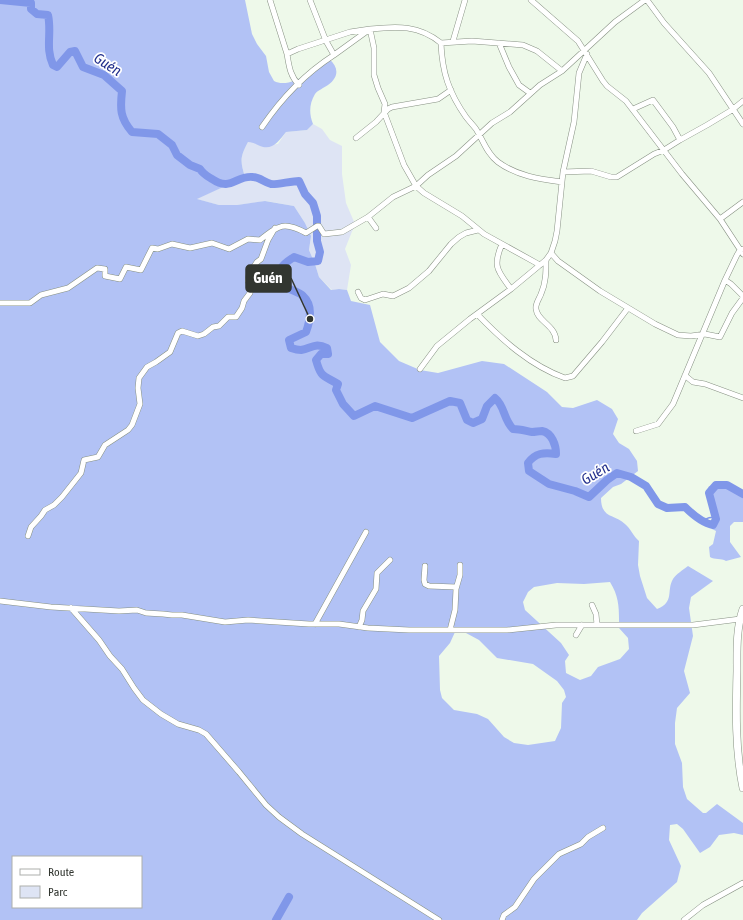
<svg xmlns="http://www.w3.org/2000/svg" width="743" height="920" viewBox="0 0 743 920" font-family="'Asap Condensed',sans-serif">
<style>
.green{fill:#dee4f4}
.forest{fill:#b2c2f5;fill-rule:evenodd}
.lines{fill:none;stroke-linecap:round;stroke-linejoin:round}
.stream{stroke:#8097e9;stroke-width:1.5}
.river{stroke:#8097e9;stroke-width:8}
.street-casing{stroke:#879183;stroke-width:6}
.secondary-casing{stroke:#879183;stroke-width:8}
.street{stroke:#fff;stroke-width:5}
.secondary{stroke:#fff;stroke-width:7}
.labels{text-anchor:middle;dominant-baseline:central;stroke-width:3.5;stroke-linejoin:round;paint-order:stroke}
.water-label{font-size:15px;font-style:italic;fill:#23308d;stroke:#fff}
.leader{fill:none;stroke:#323630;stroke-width:1.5}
.callout-dot{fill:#323630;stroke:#fff;stroke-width:1.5}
.callout{fill:#323630;stroke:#323630;stroke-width:1.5}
.callout-label{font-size:15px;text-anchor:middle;font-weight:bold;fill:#fff}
</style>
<rect width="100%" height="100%" fill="#eef9ea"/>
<path class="green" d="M313 124 322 129 330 140 342 146V174L346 203 355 224 345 249 351 265 347 290 339 289 332 290 319 277 315 264 309 250 311 236 305 223 294 206 266 201 237 205H219L196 199 245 177C240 161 240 157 248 142H253L260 146 278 144 286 132 307 130Z"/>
<path class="forest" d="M0 0H245L252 34 257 44 266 56 269 72 274 81C290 90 317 68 329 59 339 67 339 77 328 85 324 88 318 90 315 94 309 104 309 114 313 124L307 130 286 132C279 141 272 151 260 146 255 144 253 142 248 142 240 157 240 161 245 177L197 199 219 205H237L265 201 294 206 305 223 311 236 309 250 315 264 319 277 331 290 339 289 347 290 351 301 370 305 380 342 399 361 420 370 438 373 482 361 504 364 547 392 562 407 573 408 597 400 612 409 618 419 613 434 619 443 629 449 637 461 638 471 621 484 613 487 601 498C601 519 615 514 625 524 631 529 633 536 639 541L638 565 640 576 647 598 657 609C675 602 666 591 673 579 676 574 683 570 688 566L713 581 691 597 689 608 693 636 684 671 690 693 677 708 675 723V744L682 763 683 787 687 799 703 813H706L717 804 743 823V835L734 833 719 835 710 847 700 853 683 829 677 824 670 825 669 840 681 866 677 882 642 913 637 920H0ZM610 582C620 598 619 610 619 628L628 638 629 649 620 659 598 667 591 676 580 680 566 673 565 661 569 655 561 643 525 610 523 602 528 592 534 587 557 583 584 584ZM455 632 466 633 479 640 497 658 533 664 557 681 564 690 566 697 562 703 561 728 555 741 528 745 514 743 504 737 488 719 477 714 454 710 442 698 440 690 439 656 450 643ZM13 857H141V907H13Z
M709 486C720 489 731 488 743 491V522H734L730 526V542L741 557 726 561C721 558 715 560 710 557L709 547 713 544 716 531 712 529V515L706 492Z"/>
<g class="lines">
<path class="stream" d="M702 521C707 518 711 516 716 519"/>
<path class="river" d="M0 0 31 3V9L37 14 48 15C52 33 45 48 53 65L57 67 70 52 75 51 83 67 104 75 122 91C120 109 120 118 132 132L158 134 172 145 177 155 190 165 200 169C203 174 207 176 212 179 231 192 236 175 253 177 259 177 264 182 271 184 275 185 292 181 299 181L305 194 313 203 317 216V241L320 252 318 261 308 262 294 257C280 266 276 270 283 286 288 289 300 292 303 296 313 305 310 321 306 332L289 340 291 348C294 349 298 350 301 350 312 348 315 342 327 348L328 354H321L316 360C321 378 323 375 338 384L336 390 343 404 354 416 375 406 412 418 450 401 460 403 467 420 473 423 482 419 487 406 495 398C505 406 503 419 513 429 520 429 526 431 532 432 535 432 539 431 542 431 552 433 556 445 556 454 544 452 535 453 528 463L529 471 549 484 575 491 589 497 607 480 617 473 631 477 646 486 658 504 667 508 685 507C693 515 702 523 713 525L716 519 709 493 716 485H727L743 494
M276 920 289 897"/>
<defs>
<path id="street" d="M270 0 287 54 298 49 350 32 370 29 334 55 326 41 310 0
M531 0 578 41 603 81 607 86 626 101 682 174 720 219
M647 0 664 23 709 73 743 124
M453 41 465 0
M499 43 509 67 519 85 530 93
M287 54C289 66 290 76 299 85
M562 71 537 51 523 45 472 41 441 43C442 72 449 93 466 117 469 121 473 125 476 129 483 140 487 154 498 162 517 176 539 179 562 182
M633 109 653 100 673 127 680 140
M262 127C281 99 306 73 334 55
M356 138 376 122 388 109 392 107 438 99 451 90
M563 172 591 171 611 177H617L654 154 664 150 680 140 707 125 732 110 743 101
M743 202 720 219 743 254
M376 228 368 217 393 197 416 186 404 165 384 112 385 104 378 88 374 75V48L370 29C397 26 419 25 441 43
M502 244C492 267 498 271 511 289
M551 253 558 261 600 291 655 324 678 335 691 336 705 334 720 337 732 313 743 298
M546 260C546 272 546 283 541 294 539 299 535 304 536 309 537 321 555 325 556 340
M540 265 484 234 462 216 424 193 416 186 428 175 456 156 492 123 510 112 540 85 562 71 615 22 645 0
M725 280 731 284 743 296
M358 292 361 298 365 300 383 294 393 296 409 288 429 271 451 244 459 237 466 233 478 230
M0 303H30L41 295 68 288 97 268 105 269V276L120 279 126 267 141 270 152 248 158 249 172 244 190 248 212 243 229 249 248 239 260 240C279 225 284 221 306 233L317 226H319L324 234 342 232 368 217
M477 314C502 340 531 366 565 378L573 376 602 342 628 308
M420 369 437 346 470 319 511 289 546 260 551 253 555 241 557 231 563 172 574 122 579 73 587 54
M685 375 688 378 693 382 705 384 743 398
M636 431 658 424 673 404 725 280 737 255 740 250 743 249
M28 536 31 527 41 516 45 510 54 505 62 497 81 473 84 460 98 457 105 445 128 430 132 425 140 404 138 388 139 378 147 367 156 362 170 352 178 333 182 331 198 336 204 334 213 327 219 326 228 317H236L242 308 244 301 250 293 251 288 248 281 249 274 257 262 261 259 268 240 275 228
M425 566 424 580 425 584 429 586 456 587
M0 601 51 607 119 611 137 610 146 613 163 614 172 615H182L225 622 248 620 309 624H339L368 628 409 630H507L556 625H693L740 619
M592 605 596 614 597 625
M71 608 99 640 110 656 122 669 134 688 143 700 161 714 178 724 199 730 206 734 239 772 266 805 279 817 302 834 439 920
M315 624 366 532
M359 627 362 620 363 611 376 589 377 573 390 560
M450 630 455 610 456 589 460 575V565
M576 635 582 625
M502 920 504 915 515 907 534 879 559 854 581 844 588 837 603 828
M684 920 703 905 743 883"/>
<path id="secondary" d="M743 609C736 629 737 651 737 671 736 710 735 749 743 788"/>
</defs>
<use href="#street" class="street-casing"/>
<use href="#secondary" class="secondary-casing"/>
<use href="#street" class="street"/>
<use href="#secondary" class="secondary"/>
</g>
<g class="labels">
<g class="water-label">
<text transform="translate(108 64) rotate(33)">Guén</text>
<text transform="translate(595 473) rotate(-31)">Guén</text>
</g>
</g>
<path class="leader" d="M310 319L291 278"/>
<circle class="callout-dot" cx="310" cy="319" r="4"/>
<rect class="callout" x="246" y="265" width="45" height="27" rx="4"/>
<g class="callout-label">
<text x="268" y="283">Guén</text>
</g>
<rect x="12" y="856" width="130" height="52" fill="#ffffff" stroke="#adafac"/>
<rect x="20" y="869" width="20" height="6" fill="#ffffff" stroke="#adafac"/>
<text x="48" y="876" font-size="12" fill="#323630">Route</text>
<rect x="20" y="886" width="20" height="12" fill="#dee4f4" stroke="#adafac"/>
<text x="48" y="896" font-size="12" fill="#323630">Parc</text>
</svg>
